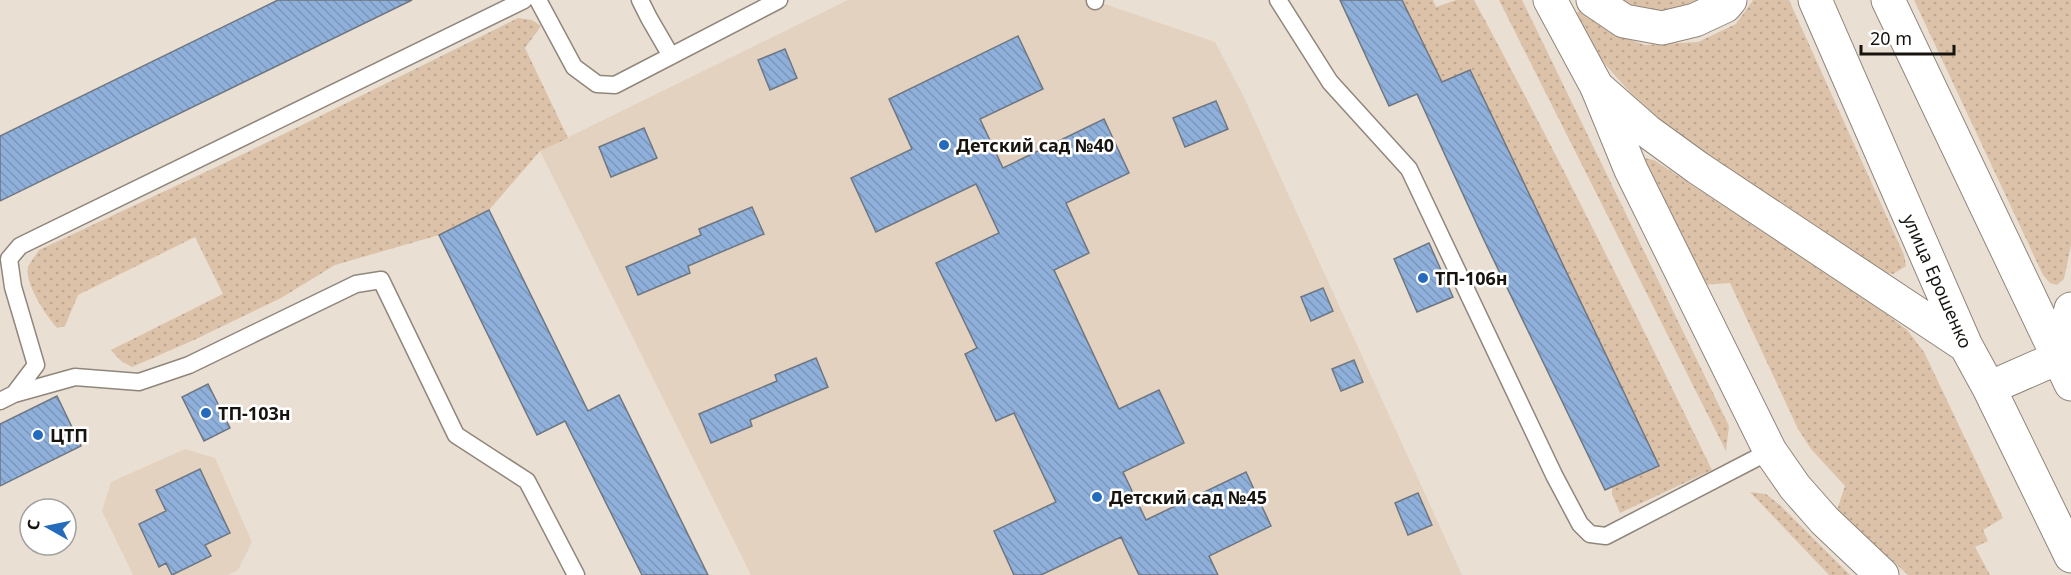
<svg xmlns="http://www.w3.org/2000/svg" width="2071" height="575" viewBox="0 0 2071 575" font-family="'Noto Sans',sans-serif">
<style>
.built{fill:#e4d2c1}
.grass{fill:url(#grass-dots)}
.building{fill:url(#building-back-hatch);stroke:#6e7681;stroke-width:1.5}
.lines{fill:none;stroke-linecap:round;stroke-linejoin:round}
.service-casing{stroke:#90867b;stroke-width:19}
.minor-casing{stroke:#90867b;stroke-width:35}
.secondary-casing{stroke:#90867b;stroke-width:35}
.service{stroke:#fff;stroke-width:16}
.minor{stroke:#fff;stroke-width:33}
.secondary{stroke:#fff;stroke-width:33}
.poi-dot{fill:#246bbb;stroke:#fff;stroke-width:2}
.labels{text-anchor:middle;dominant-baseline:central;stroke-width:5;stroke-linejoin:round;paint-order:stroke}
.poi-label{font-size:18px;font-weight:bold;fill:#171410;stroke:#fff;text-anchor:start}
.street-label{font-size:18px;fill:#171410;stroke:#fff}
</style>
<defs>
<pattern id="grass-dots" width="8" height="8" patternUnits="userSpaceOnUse" patternTransform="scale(1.5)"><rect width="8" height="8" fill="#dcc2a9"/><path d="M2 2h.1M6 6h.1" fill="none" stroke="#bca690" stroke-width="1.8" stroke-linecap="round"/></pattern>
<pattern id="building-back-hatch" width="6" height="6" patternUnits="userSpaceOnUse" patternTransform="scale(1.5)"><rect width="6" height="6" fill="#8fb0da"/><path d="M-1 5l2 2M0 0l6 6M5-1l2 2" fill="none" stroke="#7b96ba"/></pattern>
</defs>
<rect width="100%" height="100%" fill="#eadfd3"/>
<path class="built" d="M848 0H1093L1215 42 1243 95 1462 575H751L540 151Z
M185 449 215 458 252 542 238 570 228 575H133L102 511 111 482Z"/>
<path class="grass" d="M1402 0H1433L1436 7 1456 0H1474C1558 155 1635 312 1712 470L1620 513 1612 494V487L1659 465 1470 71 1442 82Z
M1499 0H1522L1729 426 1726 451Z
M1616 0H1710L1687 13 1635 12Z
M1753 0H1789L1904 255 1906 266 1893 274 1881 272 1672 131 1629 91 1593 51 1574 16 1580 10 1609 32 1645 45 1698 42 1736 24Z
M1914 0H2071V245L2064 279 2057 285 2050 283 2043 275Z
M518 18 532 20 541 26 525 48 568 138 540 151 489 210 439 235 335 265 281 298 194 340 132 367 121 361 111 350 223 294 195 237 78 295 65 326 57 328C47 317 24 283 28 267 30 262 36 255 39 250L229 161Z
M1644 158 1654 160 1885 313 1907 330 1924 352 2003 518 1983 530 1988 541 1975 547 1990 575H1908L1837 510 1845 486 1811 449 1798 429 1730 283 1702 285 1641 164Z
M1750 492 1766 494 1781 506 1850 575H1829Z"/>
<path class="building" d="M278 0H412L0 201V136Z
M1340 0H1402L1442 82 1470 70 1659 466 1605 490 1484 240 1417 94 1389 106Z
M1018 36 1043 89 980 119 1003 168 1104 119 1129 173 1066 203 1089 253 1054 270 1119 409 1159 390 1184 443 1123 472 1146 520 1246 472 1271 526 1209 556 1218 575H1139L1121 537 1041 575H1014L994 531 1056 502 1014 413 996 421 965 354 977 348 936 263 999 233 976 184 876 232 851 178 912 149 889 99Z
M785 49 797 78 770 90 758 60Z
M1216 101 1228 129 1185 147 1173 118Z
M644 128 657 158 611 177 599 147Z
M752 207 764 234 688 266 690 273 638 295 626 267 701 235 699 229Z
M489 210 588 411 619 395 708 575H642L565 421 537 435 439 235Z
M1429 243 1453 297 1417 312 1394 259Z
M1323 288 1333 311 1311 321 1301 297Z
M816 358 828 387 750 420 752 426 711 443 699 414 777 381 775 375Z
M1354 360 1363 382 1341 391 1332 369Z
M208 384 230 428 204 441 182 397Z
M57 396 81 446 0 486V424Z
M200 469 230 533 205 545 211 556 172 575 166 563 159 567 139 524 166 511 156 490Z
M1418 493 1432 525 1408 535 1395 503Z"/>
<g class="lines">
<defs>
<path id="service" d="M538 0 574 67 597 84 615 85 779 0
M640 0 649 18 671 56
M1095 0V1
M1278 0 1330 82 1409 169 1554 475 1580 524 1590 534 1606 536 1770 451
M14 394 36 365 13 287 9 259 20 246 524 0
M0 401 14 394 75 377 139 382 189 365 356 284 381 280 456 435 527 481 576 575"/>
<path id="minor" d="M1597 87 1631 170 1770 451 1795 487 1825 521 1882 575"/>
<path id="secondary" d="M1550 0 1597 87 1647 131 1698 168 1966 346
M1593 0 1624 21 1662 28 1695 20 1725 6 1730 0
M1815 0 1966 346 1989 388 2071 556
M1888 0 2071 384
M2060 357 2071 309
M1989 388 2060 357"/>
</defs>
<use href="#service" class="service-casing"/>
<use href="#minor" class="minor-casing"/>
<use href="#secondary" class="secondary-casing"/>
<use href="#service" class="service"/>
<use href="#minor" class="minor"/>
<use href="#secondary" class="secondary"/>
</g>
<g class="poi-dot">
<circle cx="944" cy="145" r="6"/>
<circle cx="1423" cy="278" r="6"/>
<circle cx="206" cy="413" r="6"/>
<circle cx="38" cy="435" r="6"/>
<circle cx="1097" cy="497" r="6"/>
</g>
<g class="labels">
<g class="poi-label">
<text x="956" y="145">Детский сад №40</text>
<text x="1435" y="278">ТП-106н</text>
<text x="218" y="413">ТП-103н</text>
<text x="50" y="435">ЦТП</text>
<text x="1109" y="497">Детский сад №45</text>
</g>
<g class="street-label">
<text transform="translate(1938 281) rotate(66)">улица Ерошенко</text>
</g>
</g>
<g transform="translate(48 527) rotate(279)"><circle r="28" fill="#ffffff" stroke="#a2a19f" stroke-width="1.5"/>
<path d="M0-4.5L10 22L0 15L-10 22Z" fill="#246bbb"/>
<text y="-9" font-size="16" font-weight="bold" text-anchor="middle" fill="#171410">С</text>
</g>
<path d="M1861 45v9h93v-9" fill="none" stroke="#171410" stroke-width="3"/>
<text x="1870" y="45" font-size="18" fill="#171410" stroke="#ffffff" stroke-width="4.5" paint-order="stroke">20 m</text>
</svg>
